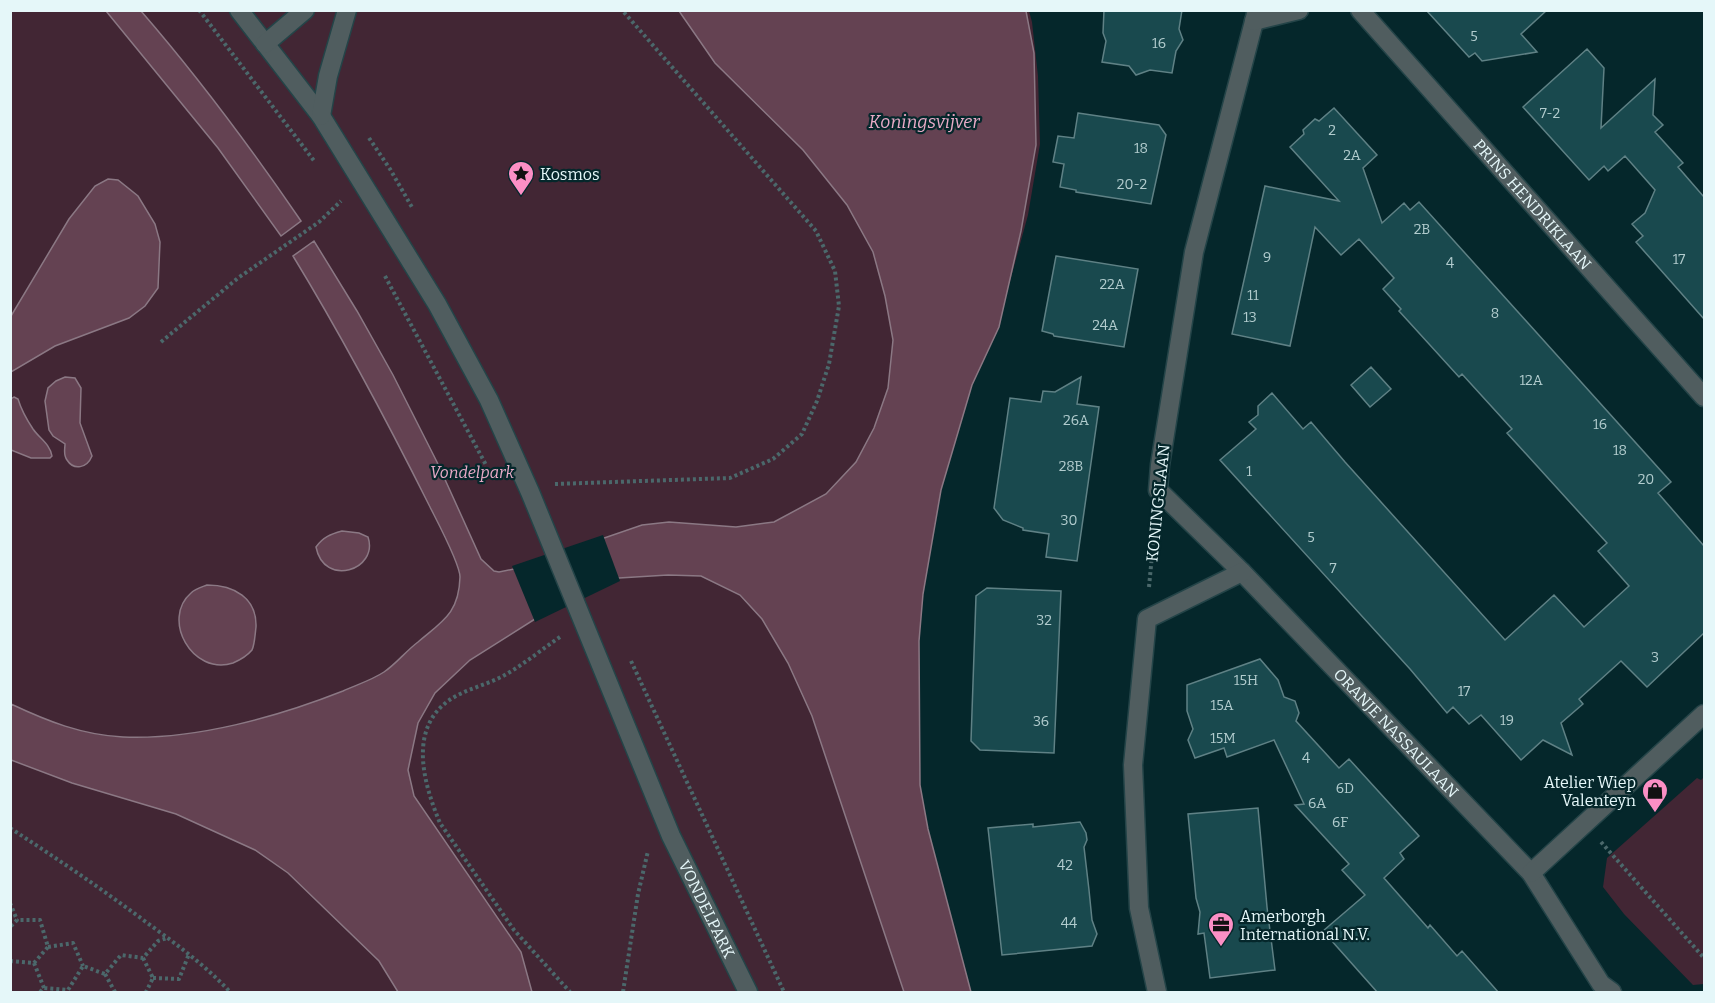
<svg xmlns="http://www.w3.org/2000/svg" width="1715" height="1003" viewBox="0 0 1715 1003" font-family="Bitter,serif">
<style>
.green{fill:#422634}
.water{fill:#644252;stroke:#8b7884;stroke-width:1.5}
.pier{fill:#05272b}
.building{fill:#19494e;stroke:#5f8185;stroke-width:1.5}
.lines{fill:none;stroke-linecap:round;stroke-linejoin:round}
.minor-casing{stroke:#244448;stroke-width:21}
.path{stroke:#4b686b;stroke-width:4;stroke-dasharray:3 3;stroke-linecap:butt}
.minor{stroke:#505d5f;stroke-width:18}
.labels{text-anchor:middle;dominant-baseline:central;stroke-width:4.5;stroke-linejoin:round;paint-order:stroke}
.number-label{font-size:14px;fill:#b2ccce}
.poi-label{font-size:16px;fill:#e5f7f9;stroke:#05272b;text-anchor:start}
.street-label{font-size:16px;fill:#e5f7f9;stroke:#05272b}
.park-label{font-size:16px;font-style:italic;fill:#e8aac7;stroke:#05272b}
.water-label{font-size:18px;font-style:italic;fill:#e9abc7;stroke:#05272b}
</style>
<rect width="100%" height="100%" fill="#05272b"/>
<path class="green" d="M10 11H1029L1032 22 1038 76 1040 144 1028 215 1004 303 971 381 937 489 917 639V771L922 820 969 992H11Z
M1704 777V984L1693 985 1624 914 1603 887 1607 858 1697 778 1701 780Z"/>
<path class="water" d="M106 11H141C199 78 251 148 301 221L281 236 218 148Z
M679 11H1026L1034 53 1036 145 1021 231 999 327 972 385 941 490 923 594 919 641 920 785 928 829 971 992H904L812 716 788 663 762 619 740 595 701 576 668 575 619 578 535 619 470 660 435 693 418 723 408 770 414 796 521 952 532 992H398L379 961 288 873 255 850 176 814 72 783 11 760V704C47 721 82 735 123 737 195 740 277 717 343 691 356 685 372 680 384 672 396 664 406 651 418 642 443 621 459 613 460 577 460 564 437 521 430 507 387 421 343 338 293 256L314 241 357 311 393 375 438 464 481 559 494 571 499 572 514 569 642 525 669 522 736 527 774 522 826 494 856 462 874 428 888 388 893 340 885 296 873 252 847 205 803 150 715 63Z
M108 179 118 180 138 196 155 224 160 242 158 288 145 306 129 318 55 346 11 372V316L69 219 95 186Z
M65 377 75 378 81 388 80 423 92 456C87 468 74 471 67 460 63 455 65 449 65 444L53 436 49 430 45 401 48 388 56 381Z
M14 397 18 399C21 409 27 420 33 429 40 439 50 444 52 456L50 458H31L11 450V399Z
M342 531 359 533 368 537C379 570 324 588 316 547 323 537 331 534 342 531Z
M207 585C234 585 257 598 256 627 255 634 255 643 252 650 247 656 240 660 233 663 192 676 161 619 191 593 195 589 202 587 207 585Z"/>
<path class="pier" d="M603 535 620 581 535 622 512 566Z"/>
<path class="building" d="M1104 10H1182L1179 29 1183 40 1176 51 1172 73 1150 70 1136 75 1129 66 1102 62 1106 41 1103 33Z
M1426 10H1547L1521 34 1537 52 1482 61 1475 53 1469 57Z
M1587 49 1604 68 1601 128 1655 79 1653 115 1663 125 1655 132 1683 163 1678 167 1704 197V319L1636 242 1643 236 1632 224 1645 213 1655 190 1625 156 1608 171 1604 166 1589 180 1523 107Z
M1334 108 1377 155 1363 168 1382 223 1404 203 1410 210 1419 202 1671 482 1658 493 1704 546V633L1647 687 1621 661 1579 699 1583 704 1561 723 1572 755 1543 740 1521 760 1481 715 1469 724 1453 707 1447 713 1410 669 1220 460 1256 429 1249 422 1258 415V406L1272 393 1303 429 1311 422 1345 462 1505 640 1554 595 1584 627 1629 586 1598 551 1607 543 1507 433 1512 429 1462 374 1459 377 1399 311 1401 309 1383 289 1394 278 1359 239 1341 255 1315 227 1290 346 1232 334 1265 186 1339 201 1290 147 1304 134 1303 130 1315 119 1319 121Z
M1078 113 1159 125 1166 135 1151 204 1076 192V190L1060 187 1064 164 1053 162 1058 136 1074 138Z
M1056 256 1138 269 1124 347 1054 336 1053 334 1042 331Z
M1371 367 1391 389 1370 407 1351 385Z
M1081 377 1077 404 1099 407 1077 561 1046 557 1049 534 1023 530V528L1003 520 994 508 1010 398 1041 402 1043 391 1055 392Z
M987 588 1061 591 1054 753 980 750 971 741 976 596Z
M1260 659 1278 680 1284 697 1295 701 1299 713 1296 721 1339 768 1349 759 1419 836 1400 853 1404 859 1384 878 1428 928 1430 925 1457 956 1462 951 1499 993H1378L1323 931 1365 895 1342 870 1349 864 1295 805 1304 804 1274 740 1227 757 1224 748 1195 758 1188 740 1193 729 1187 711V685Z
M1258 808 1267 907 1275 970 1210 978 1204 933 1198 934 1200 912 1196 898 1188 814Z
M1080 822 1086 833 1087 840 1084 847 1089 890 1092 920 1097 934 1092 946 1002 955 988 828 1033 824V827Z"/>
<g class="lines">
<defs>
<g id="minor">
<path id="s1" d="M239 10 321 116 437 304 489 400 530 492 671 836 748 992"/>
<path id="s2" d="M1257 10 1194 252 1160 465 1158 490 1242 572 1531 873 1601 984 1612 992"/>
<path id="s3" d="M1360 10 1704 397"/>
<path d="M1254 21 1299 10"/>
<path d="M265 44 305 10"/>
<path d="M321 116 328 76 347 10"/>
<path d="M1531 873 1704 714"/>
<path d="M1157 992 1139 908 1133 765 1147 619 1242 572"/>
</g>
</defs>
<use href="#minor" class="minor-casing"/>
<path class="path" d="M199 10 315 162
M369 138 390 169 413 209
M385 276 486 465
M161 342 238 278 319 222 341 201
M555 484 730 478 773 459 802 434 817 401 829 364 839 306 835 271 816 231 622 10
M1149 587 1155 523
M560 637C541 650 523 665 503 676 488 684 471 688 456 696 407 723 422 780 440 823L514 930 570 992
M631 661 784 992
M10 828C56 858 102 889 146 922 176 944 205 965 230 992
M1601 842 1704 958
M10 903 17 920 10 927
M48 947 73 943 83 966
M143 958 153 978 146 992
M10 961 34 963 48 947 40 920H17
M34 963 44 988
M105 974 115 992
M153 978 179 979 189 954
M40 992 44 988 68 990 83 966 105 974 121 955 143 958 158 941 167 938
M623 992 638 894 648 851"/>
<use href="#minor" class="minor"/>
</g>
<defs>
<symbol id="sight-pin" viewBox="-11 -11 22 30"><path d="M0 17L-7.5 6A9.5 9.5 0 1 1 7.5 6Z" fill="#fb8fc5" stroke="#05272b"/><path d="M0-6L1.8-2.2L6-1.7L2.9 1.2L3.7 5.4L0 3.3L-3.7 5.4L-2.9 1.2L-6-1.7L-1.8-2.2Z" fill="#111"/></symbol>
<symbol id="shop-pin" viewBox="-11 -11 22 30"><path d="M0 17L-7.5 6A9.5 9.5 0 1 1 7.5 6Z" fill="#fb8fc5" stroke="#05272b"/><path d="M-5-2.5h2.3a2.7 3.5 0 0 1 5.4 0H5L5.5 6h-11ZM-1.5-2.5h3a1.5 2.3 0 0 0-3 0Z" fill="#111"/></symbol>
<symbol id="office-pin" viewBox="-11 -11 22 30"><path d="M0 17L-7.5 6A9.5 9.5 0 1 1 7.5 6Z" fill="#fb8fc5" stroke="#05272b"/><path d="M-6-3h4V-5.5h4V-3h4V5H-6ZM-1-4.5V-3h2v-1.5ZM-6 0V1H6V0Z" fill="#111"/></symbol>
</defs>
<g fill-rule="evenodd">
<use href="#sight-pin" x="506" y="159" width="30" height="40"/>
<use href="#shop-pin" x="1640" y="776" width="30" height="40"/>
<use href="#office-pin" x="1206" y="910" width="30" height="40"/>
</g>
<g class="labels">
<g class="number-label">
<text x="1474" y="36">5</text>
<text x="1159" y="43">16</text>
<text x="1550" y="113">7-2</text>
<text x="1332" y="130">2</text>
<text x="1141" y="148">18</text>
<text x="1352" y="155">2A</text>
<text x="1132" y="184">20-2</text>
<text x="1422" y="229">2B</text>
<text x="1267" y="257">9</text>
<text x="1679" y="259">17</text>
<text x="1450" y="263">4</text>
<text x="1112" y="284">22A</text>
<text x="1253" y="295">11</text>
<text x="1495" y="313">8</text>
<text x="1250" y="317">13</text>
<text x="1105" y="325">24A</text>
<text x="1531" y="380">12A</text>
<text x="1076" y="420">26A</text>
<text x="1600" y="424">16</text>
<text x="1620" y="450">18</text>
<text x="1071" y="466">28B</text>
<text x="1249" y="471">1</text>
<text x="1646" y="479">20</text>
<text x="1069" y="520">30</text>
<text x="1311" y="537">5</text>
<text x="1333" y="568">7</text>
<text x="1044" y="620">32</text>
<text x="1655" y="657">3</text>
<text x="1246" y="680">15H</text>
<text x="1464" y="691">17</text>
<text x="1222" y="705">15A</text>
<text x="1507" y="720">19</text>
<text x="1041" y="721">36</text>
<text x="1223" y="738">15M</text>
<text x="1306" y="758">4</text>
<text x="1345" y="788">6D</text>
<text x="1317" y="803">6A</text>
<text x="1340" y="822">6F</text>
<text x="1065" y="865">42</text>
<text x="1069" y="923">44</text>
</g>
<g class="poi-label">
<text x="540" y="174">Kosmos</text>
<text x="1636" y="782" text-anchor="end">Atelier Wiep<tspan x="1636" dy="18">Valenteyn</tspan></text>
<text x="1240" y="916">Amerborgh<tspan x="1240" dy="18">International N.V.</tspan></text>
</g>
<g class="street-label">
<text stroke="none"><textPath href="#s3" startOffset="260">PRINS HENDRIKLAAN</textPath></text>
<text transform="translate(1158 503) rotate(-84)">KONINGSLAAN</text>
<text stroke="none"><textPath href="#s2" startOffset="831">ORANJE NASSAULAAN</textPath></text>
<text stroke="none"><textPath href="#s1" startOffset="1018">VONDELPARK</textPath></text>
</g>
<g class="park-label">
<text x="472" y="472">Vondelpark</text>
</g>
<g class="water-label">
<text x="924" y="122">Koningsvijver</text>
</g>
</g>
<rect width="1715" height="1003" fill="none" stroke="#e5f7f9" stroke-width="24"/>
</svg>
